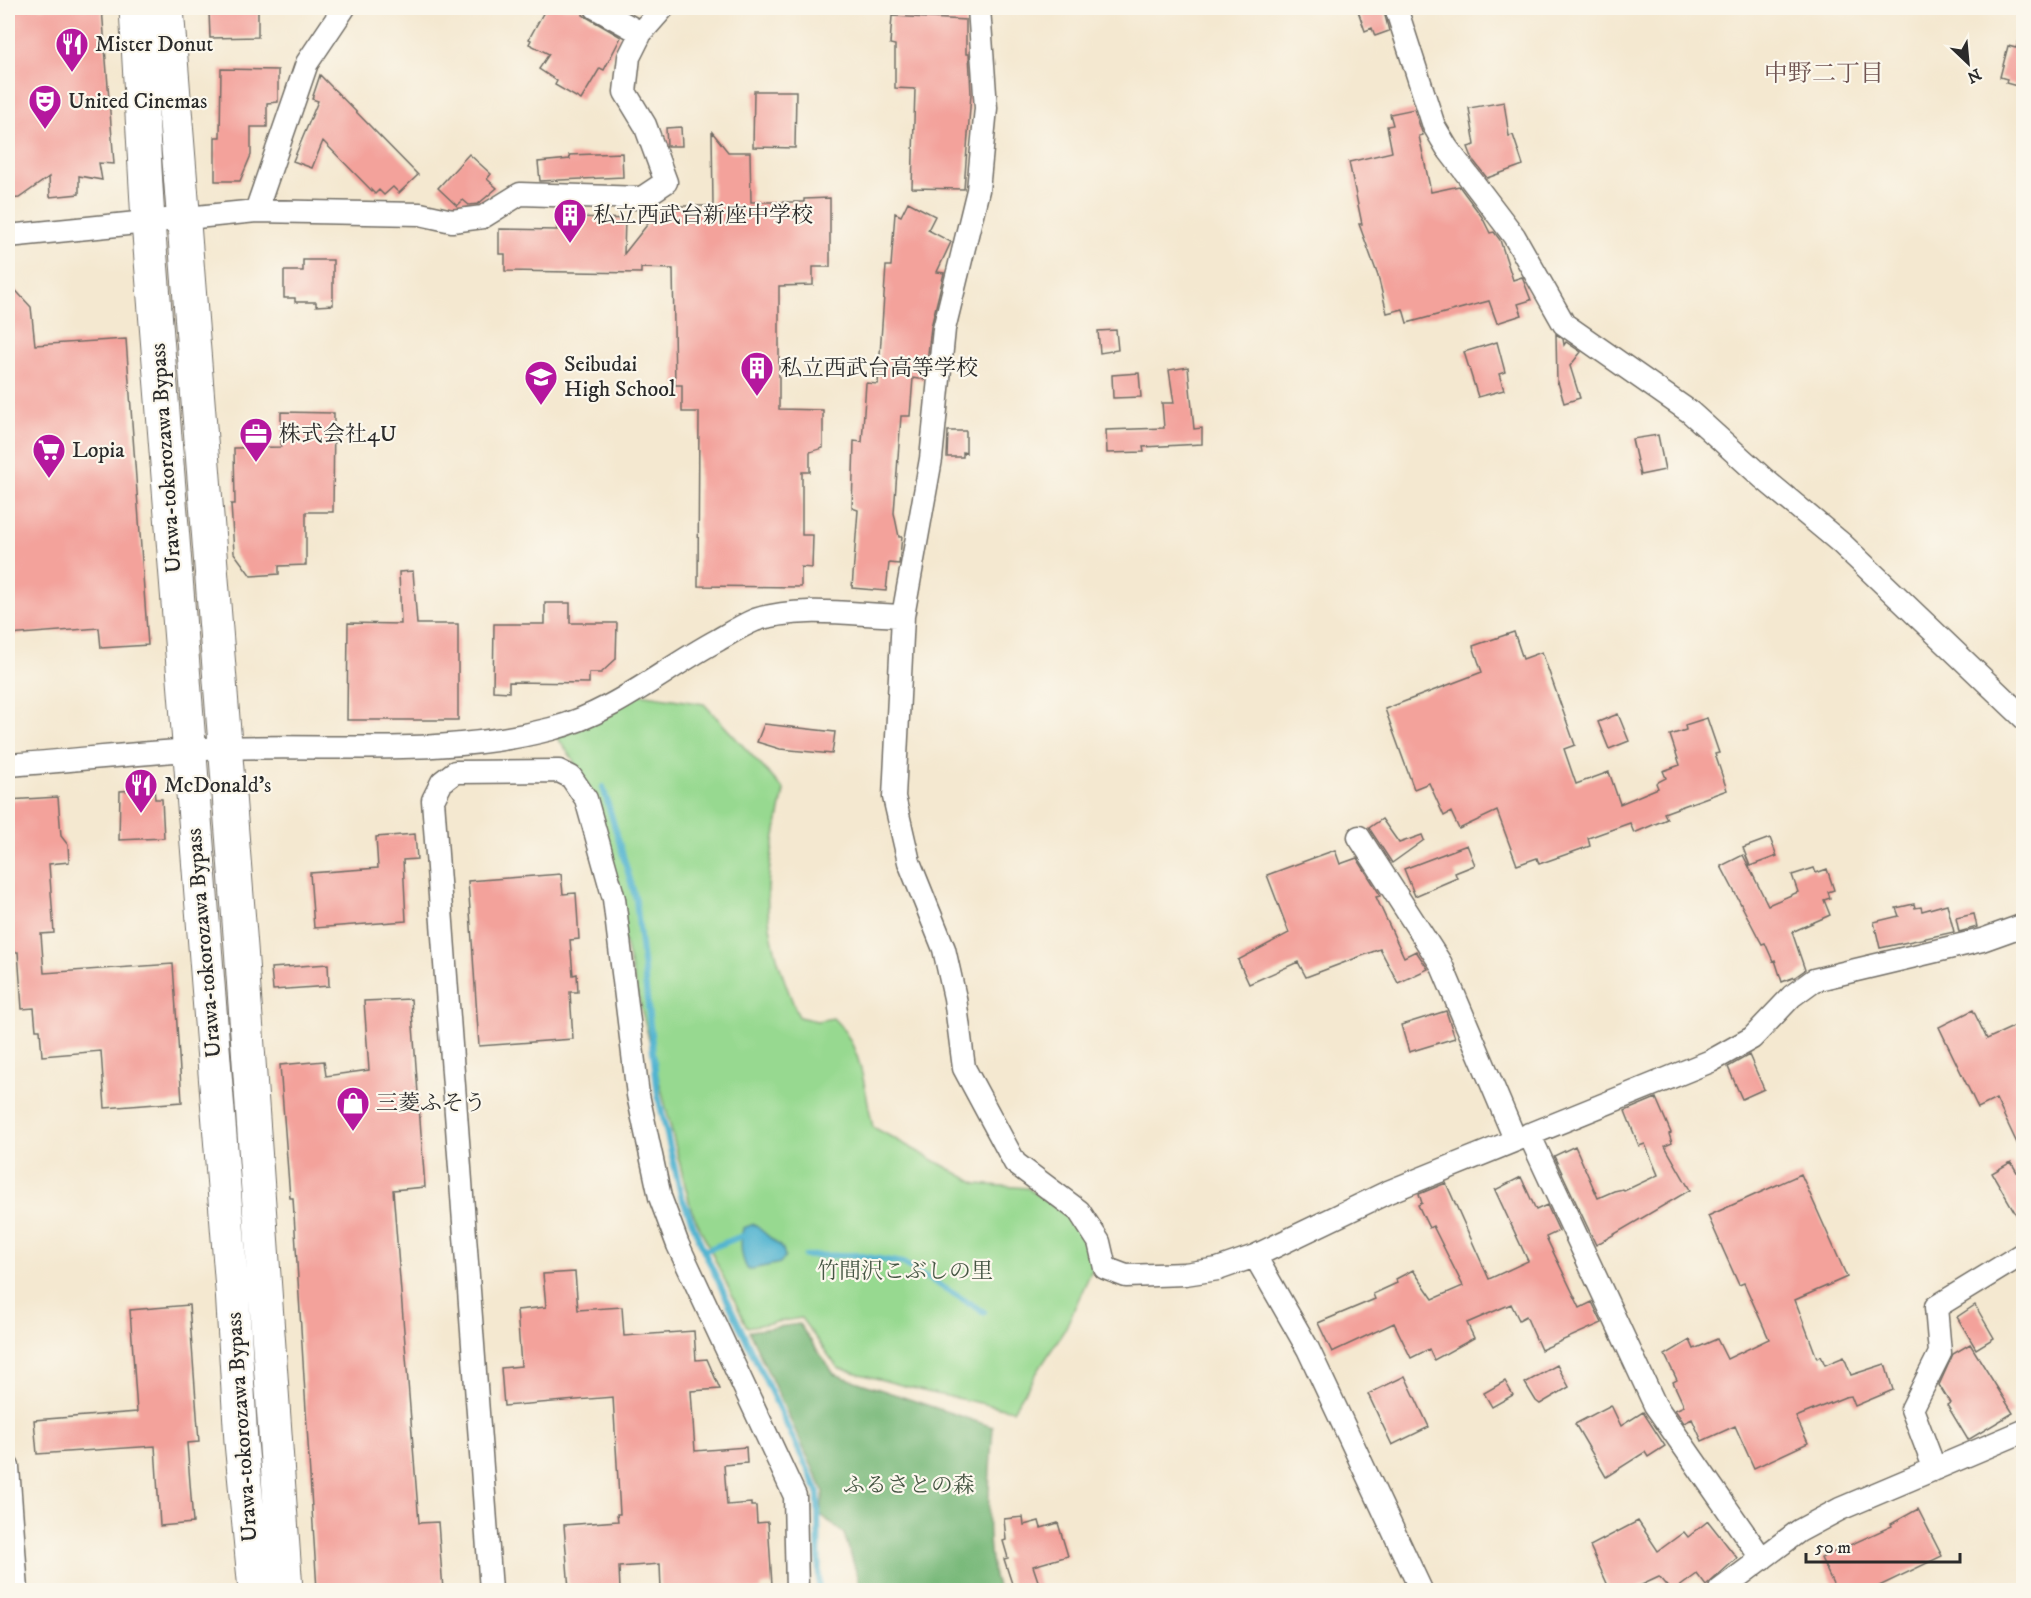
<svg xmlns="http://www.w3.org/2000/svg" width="2031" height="1598" viewBox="0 0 2031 1598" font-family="'IM FELL DW Pica','Noto Serif JP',serif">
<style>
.green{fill:#97d990;stroke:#61825e;stroke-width:1.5}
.forest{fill:#79b97a;stroke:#527252;stroke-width:1.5}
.water{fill:#51b4d0;stroke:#3e707e;stroke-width:1.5}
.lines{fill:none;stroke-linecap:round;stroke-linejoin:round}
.stream{stroke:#51b4d0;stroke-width:6}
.building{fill:#f3a29b}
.minor-casing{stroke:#716d65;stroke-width:25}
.highway-casing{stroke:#716d65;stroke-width:35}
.minor{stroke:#fff;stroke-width:22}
.highway{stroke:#fff;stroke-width:33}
.labels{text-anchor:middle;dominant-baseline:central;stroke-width:4.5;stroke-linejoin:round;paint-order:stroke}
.poi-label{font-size:22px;fill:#2b2b2b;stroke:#fbf7ec;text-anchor:start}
.street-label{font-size:22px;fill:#2b2b2b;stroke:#fbf7ec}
.park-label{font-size:22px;fill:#465644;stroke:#fbf7ec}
.neighbourhood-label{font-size:24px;fill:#715552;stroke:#fbf7ec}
</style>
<rect width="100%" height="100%" fill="#fbf7ec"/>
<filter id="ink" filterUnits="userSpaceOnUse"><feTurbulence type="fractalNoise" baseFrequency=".0167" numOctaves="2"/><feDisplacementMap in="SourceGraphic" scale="12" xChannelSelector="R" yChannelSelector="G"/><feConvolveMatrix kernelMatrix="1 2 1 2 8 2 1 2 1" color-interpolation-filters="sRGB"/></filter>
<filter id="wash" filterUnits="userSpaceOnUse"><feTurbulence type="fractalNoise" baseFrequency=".008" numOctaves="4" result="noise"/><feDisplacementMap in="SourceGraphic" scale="24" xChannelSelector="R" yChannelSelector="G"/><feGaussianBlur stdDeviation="1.35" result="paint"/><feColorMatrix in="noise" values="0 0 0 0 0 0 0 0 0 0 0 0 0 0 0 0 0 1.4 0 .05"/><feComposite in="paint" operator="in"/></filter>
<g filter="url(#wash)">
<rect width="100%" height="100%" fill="#f4e8d0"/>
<path class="green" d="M634 693 704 704 784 790C777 828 763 882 769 919 773 952 786 987 799 1017L817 1021 833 1018C863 1045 864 1090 873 1127L977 1184 1027 1188 1070 1217 1086 1239 1095 1263 1065 1329 1013 1410 927 1392 838 1368 801 1318 747 1327 691 1209 614 899 573 759 551 729Z"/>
<path class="forest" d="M799 1324 834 1374 993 1427C990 1468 982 1556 999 1590H862L844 1534 820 1514 824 1492 749 1331Z"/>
<path class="water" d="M754 1224 783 1249 785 1257 780 1263 748 1270C740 1257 740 1242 743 1228Z"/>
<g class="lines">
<path class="stream" d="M603 787 636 900 658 1096 681 1195 704 1251 818 1491 819 1590
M704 1251 742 1236
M805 1256 856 1255 903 1263 984 1312"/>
</g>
<g id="blocks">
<path class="building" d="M8 8H102L114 164 99 163 102 180 79 176V194L50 197 49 177 19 198 8 199Z
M546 8H583V15L621 37 604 70 600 68 581 100 555 85 557 81 539 69 549 54 529 44 531 40 529 39Z
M1357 8H1383L1389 31 1375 36 1372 28 1365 31Z
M258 10V37L210 38 209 11Z
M892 16 966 20V54H969L971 94 964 189 912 188 915 89 895 88V45L890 44Z
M2020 38H2024V88L2006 83 2007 79 2000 77 2008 46 2016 48Z
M221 69 278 70V102L267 103V127H251V155L240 181H215V137H220Z
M320 75 418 175 399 193 393 187 384 195 379 190 375 194 323 141 312 168 293 161 318 101 312 99Z
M754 91H796L795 148 753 147Z
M1504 102 1509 136 1513 135 1523 165 1487 178 1473 160 1468 147 1475 145 1469 108Z
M1414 109 1423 135 1419 136 1431 192 1459 186 1482 217 1490 233 1494 232 1500 240 1513 280 1522 277 1531 300 1518 304 1522 315 1497 323 1489 301 1407 323 1403 309 1387 313 1378 276 1359 224H1362L1349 162 1392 152 1387 126 1393 125 1390 114Z
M681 127 682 146H667L666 128Z
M712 132 728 152H750L751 202H804V199L830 198V267H813V285L779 286V409L823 410V448L810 452V472H802V535H813L812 568 801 567V587L698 586 699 412H682V385H675L673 269 641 268V273L505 271V254H499V229L557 230V216L625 219 624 254 662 206H713Z
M622 153 623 177 540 181 538 162 570 159 569 155Z
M469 154 491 174 487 179 497 188 478 204 469 205 463 200 457 206 438 188Z
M908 202 935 216 928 230 951 242 937 272 944 273 931 327 925 380 913 378 910 416H901L894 513 899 537H902L899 564 889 563 886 591 852 588 858 510 852 508 854 441 862 442 866 383 878 384 886 266H891L895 213 901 216Z
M303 260H333V305L316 306V302H295V298H284V271H303Z
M8 282 31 307 35 345 126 339 148 645 101 648 99 628 8 635Z
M1116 330 1118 350 1100 353 1098 331Z
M1556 334 1563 339 1564 345 1566 342 1581 352 1570 366 1580 398 1564 403 1558 382 1557 384Z
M1497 342 1505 372 1499 374 1504 390 1478 397 1464 352Z
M1188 367 1194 429 1202 428V444L1143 447 1144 452 1107 453 1106 430 1164 428 1162 403H1174L1169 370Z
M1139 373 1141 397 1113 398 1112 375Z
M281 412 334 413 333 512H306V565L279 566V574L251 576 234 553 231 504H235L234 448 281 447Z
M948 431H966V453L963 452V457H947Z
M1658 435 1665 470 1640 475 1632 439Z
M413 571 417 624H458V720H347L348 623 401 624 399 572Z
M545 603H570V623H617L616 659 601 673H589V683L509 682V692L493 691 494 624H545Z
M1514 632 1523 659 1542 652 1575 745 1564 749 1576 784 1609 772 1620 804 1658 788 1656 783 1666 778 1663 771 1680 765 1670 735 1686 730 1685 725 1707 718 1719 753 1715 754 1727 790 1664 813 1667 819 1634 833 1630 823 1588 838 1590 846 1539 864 1537 858 1517 865 1497 811 1459 829 1451 812 1444 816 1429 783 1414 789 1385 709 1482 672 1473 646Z
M1618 714 1629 741 1609 749 1598 722Z
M764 724 835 732 832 754 780 749 757 742Z
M154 789 155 799H162L164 838 119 840 120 791Z
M58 797 61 836 68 845 69 862 49 864 54 933 41 934 44 973 173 964 182 1102 105 1108 101 1051 42 1056 40 1030H36L34 1008 22 1009 18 952H8V800Z
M1382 819 1399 843 1422 835 1424 840 1392 863 1369 828Z
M415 834 417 859 403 860 406 921 314 928 310 873 378 868 376 837Z
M1770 838 1777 856 1750 866 1743 848Z
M1467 845 1475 865 1455 873 1457 878 1415 896 1404 869Z
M1335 850 1340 864 1357 858 1379 893 1380 896 1376 897 1404 957 1416 951 1428 969 1398 983 1380 949 1306 977 1298 962 1249 984 1238 960 1289 933 1267 875Z
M1743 855 1768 905 1798 892 1792 875 1814 868 1816 873 1827 869 1834 890 1828 892 1830 898 1824 900 1830 915 1792 932 1805 970 1795 977 1782 982 1775 960 1773 961 1765 943 1762 944 1757 935 1721 866Z
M561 874 563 894 576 893 579 939 570 940 573 975 577 974 578 992H570L573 1039 479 1046 468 881Z
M1914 904 1915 908 1921 907 1922 911 1947 904 1954 932 1880 948 1874 922 1899 916 1896 908Z
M1974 914 1977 927 1959 932 1956 918Z
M328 964 329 986 273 990 271 968Z
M411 999 425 1187 393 1190 419 1523 438 1522 443 1590H317L293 1198H290L280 1065 324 1061 326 1076 369 1070 364 1001Z
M1973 1010 1987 1039 2024 1022V1158L1996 1099 1978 1108 1939 1027Z
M1446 1011 1455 1038 1409 1052 1401 1025Z
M1749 1055 1764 1089 1742 1099 1728 1067Z
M1656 1098 1671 1133 1669 1134 1672 1143 1665 1146 1690 1190 1596 1245 1554 1156 1575 1146 1598 1198 1614 1191 1623 1189 1624 1191 1658 1175 1645 1144 1639 1146 1625 1111Z
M2011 1162 2024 1184V1228L1992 1173Z
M1801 1174 1847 1277 1795 1300 1817 1358 1821 1356 1825 1365 1844 1357 1851 1375 1885 1364 1893 1390 1855 1406 1851 1396 1845 1397 1796 1417 1808 1443 1754 1468 1735 1426 1702 1441 1692 1419 1684 1423 1675 1410 1684 1406 1673 1382 1677 1380 1665 1355 1690 1340 1694 1349 1717 1339 1727 1359 1769 1339 1744 1283 1739 1285 1708 1216Z
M1521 1177 1536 1210 1547 1205 1559 1231 1546 1237 1580 1308 1592 1302 1602 1323 1541 1350 1526 1316 1519 1320 1511 1304 1467 1323 1474 1338 1434 1360 1429 1349 1411 1358 1394 1323 1332 1352 1318 1323 1375 1299 1373 1294 1397 1283 1396 1279 1413 1270 1433 1299 1463 1286 1433 1226 1429 1228 1418 1205 1422 1203 1419 1194 1446 1183 1489 1279 1528 1261 1495 1190Z
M575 1272 578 1310 622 1307 624 1336 694 1331 696 1360 707 1359 720 1389 691 1391 695 1451 746 1447 747 1463 724 1465 727 1505 751 1503V1506H756L757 1523 768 1522 772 1585 761 1586V1590H661L660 1564 619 1567 620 1590H569L564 1525 618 1521 617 1514H620L613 1397 504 1406 501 1368 521 1366 517 1310 546 1307 543 1274Z
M189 1305 199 1442 187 1443 193 1523 160 1526 155 1446 37 1454 34 1420 137 1412 130 1310Z
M1975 1305 1994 1338 1976 1349 1957 1317Z
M1970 1344 2013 1413 1968 1440 1947 1405 1950 1403 1939 1385 1953 1354Z
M1557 1365 1569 1387 1540 1404 1536 1401 1525 1383Z
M1405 1376 1429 1427 1392 1445 1368 1394Z
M1505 1381 1513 1395 1492 1407 1484 1393Z
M1611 1405 1621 1426 1643 1412 1665 1446 1648 1457 1645 1452 1606 1477 1575 1424Z
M1918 1509 1942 1556 1871 1590H1836L1821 1558 1892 1526 1891 1524Z
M1023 1517 1024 1525 1039 1521 1041 1528 1058 1523 1068 1556 1033 1566 1041 1590H1014L1004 1559 1008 1558 1003 1541 1006 1540 1004 1519Z
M1638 1521 1658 1551 1684 1532 1688 1537 1708 1521 1737 1558 1706 1586 1697 1574 1675 1590H1670L1659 1577 1631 1590H1610L1590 1546Z"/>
</g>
</g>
<g filter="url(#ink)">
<use href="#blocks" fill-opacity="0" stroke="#716d65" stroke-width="1.5"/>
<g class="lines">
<defs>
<path id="minor" d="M596 8 641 33
M979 8 986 108 978 190 944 329 931 459 903 616 894 797 909 862 944 949 955 998 964 1068 1015 1163 1079 1211 1099 1242 1105 1268 1126 1276 1185 1274 1218 1269 1255 1256 1388 1192 1711 1061 1752 1038 1792 996 1814 980 1982 940 2024 925
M1396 8 1434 126 1447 148 1514 236 1564 324 1690 412 1763 478 1841 543 2024 718
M256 211 307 63 344 8
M8 236 256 211 420 214 452 221 483 217 520 194 642 198 666 182 645 125 625 92 629 57 641 33 663 8
M8 765C80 760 153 751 226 748 334 744 444 757 551 729 614 713 662 670 718 640 730 633 743 625 755 620 801 605 856 615 903 616
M1359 837 1441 964 1515 1139
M1529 1134 1655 1405 1762 1559
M1255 1256 1308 1349 1421 1590
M8 1467 17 1590
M1934 1467 1912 1409 1940 1353 1936 1307 2024 1253
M491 1590 433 800 442 782 455 772 559 771 571 777 586 799 614 899 638 1095 660 1197 678 1245 795 1496 797 1590
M1720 1590 1799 1531 1840 1509 2024 1431"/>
<path id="highway" d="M136 8 148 222 232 1289 241 1442 255 1590
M167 8 241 947 286 1590"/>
</defs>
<use href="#minor" class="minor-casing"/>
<use href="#highway" class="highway-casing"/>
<use href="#minor" class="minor"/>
<use href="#highway" class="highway"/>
</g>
</g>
<defs>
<symbol id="restaurant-pin" viewBox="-11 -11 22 30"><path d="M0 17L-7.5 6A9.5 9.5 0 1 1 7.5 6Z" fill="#b5179e" stroke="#fbf7ec"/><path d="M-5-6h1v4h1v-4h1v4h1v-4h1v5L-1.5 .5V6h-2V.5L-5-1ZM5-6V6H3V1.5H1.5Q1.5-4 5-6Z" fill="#fff"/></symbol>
<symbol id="theatre-pin" viewBox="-11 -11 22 30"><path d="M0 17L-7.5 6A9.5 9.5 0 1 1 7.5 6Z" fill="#b5179e" stroke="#fbf7ec"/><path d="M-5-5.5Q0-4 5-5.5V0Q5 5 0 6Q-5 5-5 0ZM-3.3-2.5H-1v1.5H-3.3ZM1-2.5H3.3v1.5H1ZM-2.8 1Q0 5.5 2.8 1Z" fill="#fff"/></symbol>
<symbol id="building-pin" viewBox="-11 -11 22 30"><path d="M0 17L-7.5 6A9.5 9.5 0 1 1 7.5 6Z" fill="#b5179e" stroke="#fbf7ec"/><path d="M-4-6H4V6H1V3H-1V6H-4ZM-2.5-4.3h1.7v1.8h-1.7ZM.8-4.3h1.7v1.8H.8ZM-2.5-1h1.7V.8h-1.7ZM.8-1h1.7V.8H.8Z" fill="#fff"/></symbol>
<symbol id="school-pin" viewBox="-11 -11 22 30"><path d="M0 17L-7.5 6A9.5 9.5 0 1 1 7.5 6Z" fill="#b5179e" stroke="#fbf7ec"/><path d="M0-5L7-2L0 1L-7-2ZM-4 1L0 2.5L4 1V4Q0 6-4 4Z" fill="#fff"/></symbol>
<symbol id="office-pin" viewBox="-11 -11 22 30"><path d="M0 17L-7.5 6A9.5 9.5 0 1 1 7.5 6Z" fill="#b5179e" stroke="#fbf7ec"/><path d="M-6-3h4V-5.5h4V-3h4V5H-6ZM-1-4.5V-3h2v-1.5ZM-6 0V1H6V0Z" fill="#fff"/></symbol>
<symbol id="supermarket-pin" viewBox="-11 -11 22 30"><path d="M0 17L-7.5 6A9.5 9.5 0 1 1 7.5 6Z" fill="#b5179e" stroke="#fbf7ec"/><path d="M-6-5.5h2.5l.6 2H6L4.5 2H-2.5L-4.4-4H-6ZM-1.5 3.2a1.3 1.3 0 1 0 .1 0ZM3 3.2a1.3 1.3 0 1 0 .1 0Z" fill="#fff"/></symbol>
<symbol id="shop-pin" viewBox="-11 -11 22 30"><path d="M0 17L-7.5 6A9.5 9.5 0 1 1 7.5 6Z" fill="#b5179e" stroke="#fbf7ec"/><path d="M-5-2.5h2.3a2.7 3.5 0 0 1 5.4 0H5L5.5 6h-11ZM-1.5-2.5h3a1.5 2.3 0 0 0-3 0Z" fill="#fff"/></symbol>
</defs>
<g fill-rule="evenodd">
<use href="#restaurant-pin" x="53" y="25" width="38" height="52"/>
<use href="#theatre-pin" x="26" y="82" width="38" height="52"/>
<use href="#building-pin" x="551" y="196" width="38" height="52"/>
<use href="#building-pin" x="738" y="349" width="38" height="52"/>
<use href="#school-pin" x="522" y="358" width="38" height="52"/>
<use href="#office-pin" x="237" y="415" width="38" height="52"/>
<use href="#supermarket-pin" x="30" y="431" width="38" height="52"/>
<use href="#restaurant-pin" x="122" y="766" width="38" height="52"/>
<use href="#shop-pin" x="334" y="1084" width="38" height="52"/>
</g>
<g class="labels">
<g class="poi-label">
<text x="95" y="44">Mister Donut</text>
<text x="68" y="101">United Cinemas</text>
<text x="593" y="215">私立西武台新座中学校</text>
<text x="564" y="364">Seibudai<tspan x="564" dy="25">High School</tspan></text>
<text x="780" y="368">私立西武台高等学校</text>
<text x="279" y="434">株式会社4U</text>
<text x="72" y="450">Lopia</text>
<text x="164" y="785">McDonald's</text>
<text x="376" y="1103">三菱ふそう</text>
</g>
<g class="street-label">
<text transform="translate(166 458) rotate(-94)">Urawa-tokorozawa Bypass</text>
<text transform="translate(204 943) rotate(-95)">Urawa-tokorozawa Bypass</text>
<text transform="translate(242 1427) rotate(-94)">Urawa-tokorozawa Bypass</text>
</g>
<g class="park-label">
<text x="905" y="1271">竹間沢こぶしの里</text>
<text x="909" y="1485">ふるさとの森</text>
</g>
<g class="neighbourhood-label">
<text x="1824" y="74">中野二丁目</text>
</g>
</g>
<rect width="2031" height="1598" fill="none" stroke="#fbf7ec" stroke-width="30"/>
<g transform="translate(1968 63) rotate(154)" stroke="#fbf7ec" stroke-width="4.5" paint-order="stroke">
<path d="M0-4.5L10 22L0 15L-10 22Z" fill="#2b2b2b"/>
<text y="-9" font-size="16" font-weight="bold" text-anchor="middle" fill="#2b2b2b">N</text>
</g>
<path d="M1806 1553v9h154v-9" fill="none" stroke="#2b2b2b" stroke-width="3"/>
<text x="1815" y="1553" font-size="18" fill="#2b2b2b" stroke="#fbf7ec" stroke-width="4.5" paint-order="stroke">50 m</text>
</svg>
